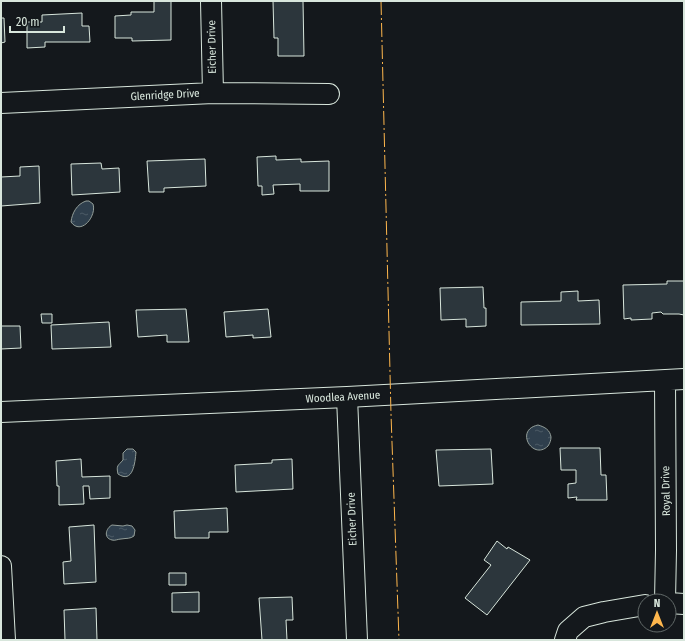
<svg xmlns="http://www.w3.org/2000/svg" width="685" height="641" viewBox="0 0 685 641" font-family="'Fira Sans Condensed',sans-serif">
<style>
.water{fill:url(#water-ripples);stroke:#939e99}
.building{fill:#2c363c;stroke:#d8e6dc}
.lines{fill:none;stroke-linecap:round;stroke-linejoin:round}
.minor-casing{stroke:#d8e6dc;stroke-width:22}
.minor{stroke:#14181c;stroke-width:20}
.power{stroke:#ffb74d;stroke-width:1;stroke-dasharray:14 3 2 3;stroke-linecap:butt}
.labels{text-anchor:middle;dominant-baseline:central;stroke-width:3;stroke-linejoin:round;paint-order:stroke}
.street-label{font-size:11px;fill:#d8e6dc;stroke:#14181c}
</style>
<defs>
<pattern id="water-ripples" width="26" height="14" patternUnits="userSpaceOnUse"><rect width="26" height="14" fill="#2f3f4d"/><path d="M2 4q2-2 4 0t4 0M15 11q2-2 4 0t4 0" fill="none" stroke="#4c5b66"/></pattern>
</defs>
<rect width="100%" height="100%" fill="#14181c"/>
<path class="water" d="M86 201H89L93 204C97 216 81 236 71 222 72 213 77 204 86 201Z
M538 425C545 427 550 430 551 437 551 440 550 443 548 446 533 461 514 430 538 425Z
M127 449H133L136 452C135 463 133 484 118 474 116 465 118 466 123 460V453Z
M112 525 123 526 127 525 132 526 135 530 134 536C130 539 127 538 121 539 118 539 115 541 112 540 103 538 106 528 112 525Z"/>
<path class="building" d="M154 1H171V40L132 41V38H115V16L131 15V12H154Z
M273 1H303L304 56H278V38H274Z
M82 13V26H89L90 42H45V47L27 48V22H42V15Z
M1 18H4L5 42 1 43Z
M276 156V160L301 159V162L329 161V191H300V184L273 185 274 194 262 195V186H258L257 157Z
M205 159 206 186 164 188V192H149L147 161Z
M101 163 102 169 119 168 120 192 72 195 71 164Z
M39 166 40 203 1 206V177L20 176V167Z
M667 281H684V315L679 314H663L661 312 652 313V319L631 320V318L624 319 623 285 667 284Z
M483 287 484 308H486V326L466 327V319L441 320 440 288Z
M578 291V301L599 300 600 324 521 325V302L561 301V292Z
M186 309 189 342H167V335L138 337 136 310Z
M268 309 271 337 253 338V335L226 337 224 312Z
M41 314H52V323H42Z
M109 322 111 347 52 349 51 325Z
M1 326H20L21 348 1 349Z
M560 448H600L601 475H606L607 500H576L577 497 568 498V484L576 483V470H561Z
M491 449 493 484 439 486 436 450Z
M81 459 82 477 110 476V498L90 499 89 486H83L84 504 59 505V486H57L56 461Z
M292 459 293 489 236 492 235 465 272 463V460Z
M227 508 228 532H209V538H175L174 511Z
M94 525 96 582 64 584 63 562 71 561 69 527Z
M497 541 507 549 508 547 530 560 487 615 465 598 491 565 484 560Z
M169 573H186V585H169Z
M199 592V612H172V593Z
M292 597 293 620H286L287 640H262L259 598Z
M96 608 97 640H65L64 610Z"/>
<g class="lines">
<defs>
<path id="minor" d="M211 1 213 93
M1 103 213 93 329 94
M665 381 666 550 665 601
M347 397 357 640
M1 412 347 397 684 379
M1 566 5 640
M669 603 684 604
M565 640 568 631 584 617 604 612 645 605"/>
</defs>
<use href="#minor" class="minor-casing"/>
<use href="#minor" class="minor"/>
<path class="power" d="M381 1 391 414 399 640"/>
</g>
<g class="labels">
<g class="street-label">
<text transform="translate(212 47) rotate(-91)">Eicher Drive</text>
<text transform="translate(165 95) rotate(-3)">Glenridge Drive</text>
<text transform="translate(343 397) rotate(-3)">Woodlea Avenue</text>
<text transform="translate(666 491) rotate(-91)">Royal Drive</text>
<text transform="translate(352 519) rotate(-92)">Eicher Drive</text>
</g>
</g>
<rect width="685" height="641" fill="none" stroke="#d8e6dc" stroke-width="4"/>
<g transform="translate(657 613)"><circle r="19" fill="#14181c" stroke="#626a69"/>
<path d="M0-3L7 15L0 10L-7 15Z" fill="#ffb74d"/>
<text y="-6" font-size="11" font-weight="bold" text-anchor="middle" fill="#d8e6dc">N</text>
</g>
<path d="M10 26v6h54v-6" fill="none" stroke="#d8e6dc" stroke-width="2"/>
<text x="16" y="26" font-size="12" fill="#d8e6dc" stroke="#14181c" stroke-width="3" paint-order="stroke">20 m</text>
</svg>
